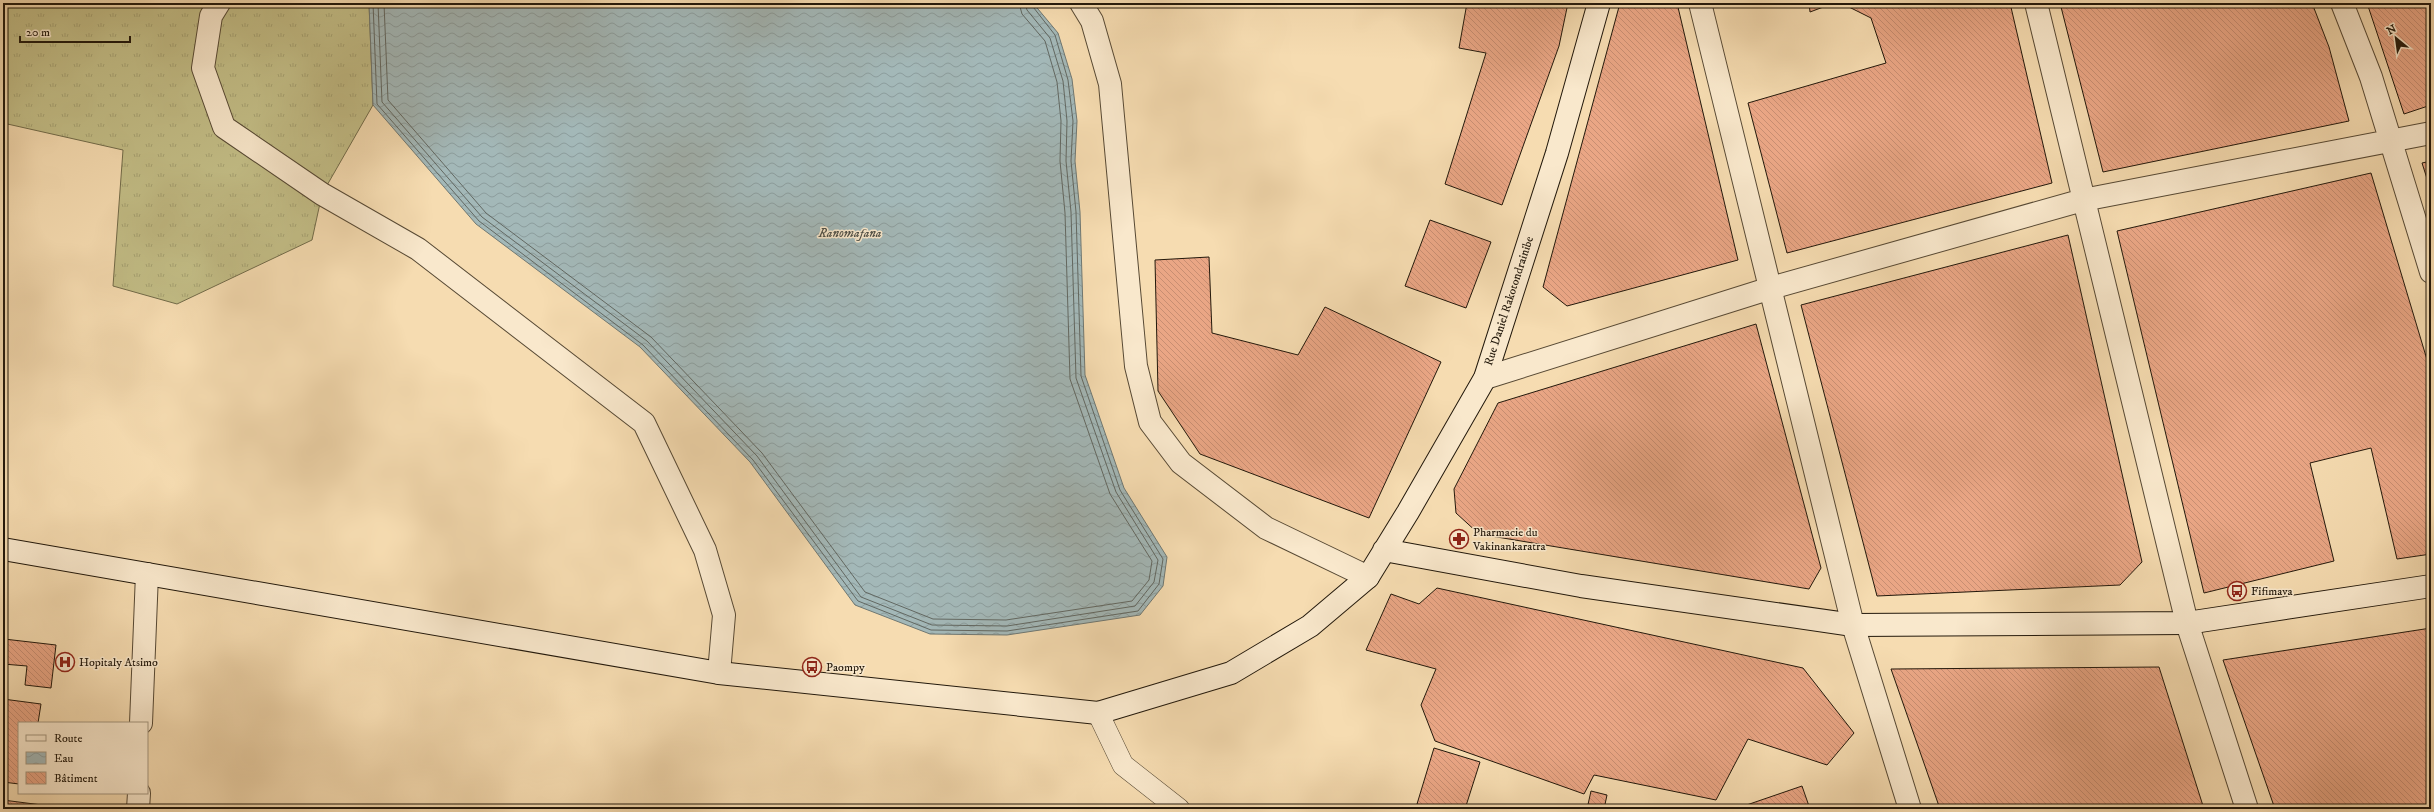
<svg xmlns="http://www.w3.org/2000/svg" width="2434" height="812" viewBox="0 0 2434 812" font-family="'IM FELL DW Pica',serif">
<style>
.grass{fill:url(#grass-tufts);stroke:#726b49}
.water{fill:url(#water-waves);stroke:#6f7873}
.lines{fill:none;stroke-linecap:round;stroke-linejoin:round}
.shore{stroke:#626862;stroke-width:1}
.building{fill:url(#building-back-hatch);stroke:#22180b}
.lane-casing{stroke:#574934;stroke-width:22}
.street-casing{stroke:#574934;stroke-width:24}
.secondary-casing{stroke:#22180b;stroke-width:24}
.lane{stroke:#f9e8cc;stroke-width:21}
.street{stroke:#f9e8cc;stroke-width:22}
.secondary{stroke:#f9e8cc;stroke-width:22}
.labels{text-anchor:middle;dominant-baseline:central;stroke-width:3;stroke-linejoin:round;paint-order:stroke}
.street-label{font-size:12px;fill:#22180b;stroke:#f9e8cc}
.poi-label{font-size:12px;fill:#22180b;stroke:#f9e8cc;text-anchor:start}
.water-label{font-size:13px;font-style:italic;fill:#4f5048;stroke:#f9e8cc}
</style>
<defs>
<pattern id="grass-tufts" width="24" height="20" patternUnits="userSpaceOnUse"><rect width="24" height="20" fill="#c3be87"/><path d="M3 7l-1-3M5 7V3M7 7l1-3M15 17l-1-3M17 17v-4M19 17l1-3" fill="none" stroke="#a7a373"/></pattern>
<pattern id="water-waves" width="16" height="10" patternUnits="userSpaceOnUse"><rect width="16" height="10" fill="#a3b8b8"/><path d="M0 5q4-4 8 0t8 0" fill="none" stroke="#8c9d9d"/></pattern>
<pattern id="building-back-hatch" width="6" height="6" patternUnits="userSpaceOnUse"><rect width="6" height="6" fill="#eaa685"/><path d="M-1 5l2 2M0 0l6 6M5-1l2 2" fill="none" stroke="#c88e72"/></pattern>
</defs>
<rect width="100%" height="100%" fill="#f6dcb1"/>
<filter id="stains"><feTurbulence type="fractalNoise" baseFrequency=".005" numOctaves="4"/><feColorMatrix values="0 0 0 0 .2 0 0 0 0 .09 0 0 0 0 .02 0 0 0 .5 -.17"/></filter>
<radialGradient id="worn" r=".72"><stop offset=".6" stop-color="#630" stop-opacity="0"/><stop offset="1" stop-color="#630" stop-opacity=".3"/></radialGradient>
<path class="grass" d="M3 3H369L373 105 322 194 312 240 177 304 113 286 123 150 3 123Z"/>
<path class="water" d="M369 3H1033L1058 33 1072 79 1077 121 1075 161 1080 212 1085 375 1124 488 1167 557 1163 586 1140 615 1007 635 930 634 855 605 750 462 640 347 476 224 373 105Z"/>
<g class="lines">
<path class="shore" d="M373 3 377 104 479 221 643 345 753 460 858 601 931 630 1007 631 1138 611 1159 584 1163 559 1120 490 1081 376 1076 212 1071 161 1073 121 1068 80 1055 35 1030 3
M378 3 382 102 482 217 647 341 757 456 861 597 932 625 1007 626 1135 606 1154 582 1158 560 1116 492 1076 378 1071 212 1066 161 1067 121 1063 81 1050 38 1027 10 1025 3
M384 3 388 100 486 213 651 337 762 453 865 592 933 619 1006 620 1132 601 1149 580 1152 561 1110 494 1070 379 1065 213 1060 161 1061 121 1057 82 1045 41 1022 14 1019 3"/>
</g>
<path class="building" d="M1467 3H1568L1559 46 1502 205 1445 184 1486 53 1459 48Z
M1620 3H1677L1738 260 1567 306 1543 287Z
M1809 3H1834L1810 12Z
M1841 3H2010L2052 183 1787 253 1748 103 1886 63 1871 18Z
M2060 3H2312L2329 47 2349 121 2103 172Z
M2367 3H2431V105L2404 114Z
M2431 161V191L2422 163Z
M2371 173 2431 373V554L2397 559 2371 448 2310 463 2334 561 2204 593 2117 231Z
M1430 220 1491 242 1466 308 1405 286Z
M2068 235 2142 562 2120 585 1877 596 1801 305Z
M1209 257 1212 333 1298 355 1325 307 1441 362 1369 518 1200 454 1158 391 1155 260Z
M1756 324 1821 568 1809 589 1479 534 1456 513 1454 489 1498 403Z
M1437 588 1803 668 1854 733 1827 765 1748 739 1716 800 1594 775 1584 794 1435 741 1421 705 1436 669 1366 650 1391 594 1419 604Z
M3 620 6 621 4 639 56 645 51 688 25 685 27 666 3 664Z
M2431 628V809H2275L2223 660Z
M2159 667 2204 809H1940L1891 669Z
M3 699 41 704 38 723H19V784L3 782Z
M1434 748 1480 762 1465 809H1434L1417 804Z
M1802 786 1810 809H1735Z
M1591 791 1607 795 1604 809H1587Z
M3 800 73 809H3Z"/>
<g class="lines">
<defs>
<path id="lane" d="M1098 713 1123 765 1179 809"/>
<path id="street" d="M219 3 211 16 203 68 224 127 322 194 418 249 644 423 705 550 724 615 719 673
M1081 3 1092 21 1110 84 1136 366 1150 422 1181 463 1266 528 1368 577
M1700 3 1853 625 1910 809
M2036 3 2187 623 2247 809
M2342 3 2371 77 2431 272
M1485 378 1771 288 2083 200 2431 133
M141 723 147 574
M138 809 139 793"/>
<path id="secondary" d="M3 549 719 673 1098 713 1231 673 1310 626 1368 577 1408 512 1485 378 1557 153 1599 3
M1384 550 1581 586 1853 625 2187 623 2431 586"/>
</defs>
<use href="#lane" class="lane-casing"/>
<use href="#street" class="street-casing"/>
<use href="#secondary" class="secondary-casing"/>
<use href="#lane" class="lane"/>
<use href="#street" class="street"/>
<use href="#secondary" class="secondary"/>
</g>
<defs>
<symbol id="pharmacy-ring" viewBox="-11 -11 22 22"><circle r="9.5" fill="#f9e8cc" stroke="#8f2418" stroke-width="1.5"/><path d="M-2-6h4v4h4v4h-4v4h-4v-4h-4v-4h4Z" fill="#8f2418"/></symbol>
<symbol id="bus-ring" viewBox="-11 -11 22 22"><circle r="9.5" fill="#f9e8cc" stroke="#8f2418" stroke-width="1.5"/><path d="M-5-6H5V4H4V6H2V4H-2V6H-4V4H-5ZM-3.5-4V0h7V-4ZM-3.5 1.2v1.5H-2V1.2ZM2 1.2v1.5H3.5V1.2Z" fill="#8f2418"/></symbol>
<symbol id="hospital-ring" viewBox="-11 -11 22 22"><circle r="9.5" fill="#f9e8cc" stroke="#8f2418" stroke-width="1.5"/><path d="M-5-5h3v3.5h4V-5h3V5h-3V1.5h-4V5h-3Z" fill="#8f2418"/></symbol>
</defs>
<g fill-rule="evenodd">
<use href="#pharmacy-ring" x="1448" y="528" width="22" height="22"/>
<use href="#bus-ring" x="2226" y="580" width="22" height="22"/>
<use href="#hospital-ring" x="54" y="651" width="22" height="22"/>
<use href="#bus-ring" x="801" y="656" width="22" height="22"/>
</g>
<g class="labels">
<g class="street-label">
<text transform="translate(1509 301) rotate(-72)">Rue Daniel Rakotondrainibe</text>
</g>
<g class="poi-label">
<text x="1473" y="532">Pharmacie du<tspan x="1473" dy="14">Vakinankaratra</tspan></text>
<text x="2251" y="591">Fifimava</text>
<text x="79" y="662">Hopitaly Atsimo</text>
<text x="826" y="667">Paompy</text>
</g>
<g class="water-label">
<text x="850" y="233">Ranomafana</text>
</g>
</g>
<rect width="2434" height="812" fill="none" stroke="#f6dcb1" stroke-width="16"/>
<rect x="4" y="4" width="2426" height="804" fill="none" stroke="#22180b" stroke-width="2"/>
<rect x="8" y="8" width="2418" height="796" fill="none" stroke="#22180b"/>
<rect x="18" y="722" width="130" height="72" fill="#f9e8cc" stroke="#a3957f"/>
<rect x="26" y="735" width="20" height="6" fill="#f9e8cc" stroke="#a3957f"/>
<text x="54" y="742" font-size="12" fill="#22180b">Route</text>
<rect x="26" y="752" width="20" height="12" fill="url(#water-waves)" stroke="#a3957f"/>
<text x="54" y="762" font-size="12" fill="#22180b">Eau</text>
<rect x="26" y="772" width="20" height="12" fill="url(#building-back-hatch)" stroke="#a3957f"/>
<text x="54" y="782" font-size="12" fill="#22180b">Bâtiment</text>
<g transform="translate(2396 38) rotate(331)" stroke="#f9e8cc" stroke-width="3" paint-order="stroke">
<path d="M0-3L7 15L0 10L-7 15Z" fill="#22180b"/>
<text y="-6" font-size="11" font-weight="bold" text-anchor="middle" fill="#22180b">N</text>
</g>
<path d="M20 36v6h110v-6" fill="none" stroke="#22180b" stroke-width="2"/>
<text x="26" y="36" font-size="12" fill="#22180b" stroke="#f9e8cc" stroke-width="3" paint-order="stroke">20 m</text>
<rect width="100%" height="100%" filter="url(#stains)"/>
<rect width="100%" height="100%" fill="url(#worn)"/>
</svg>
